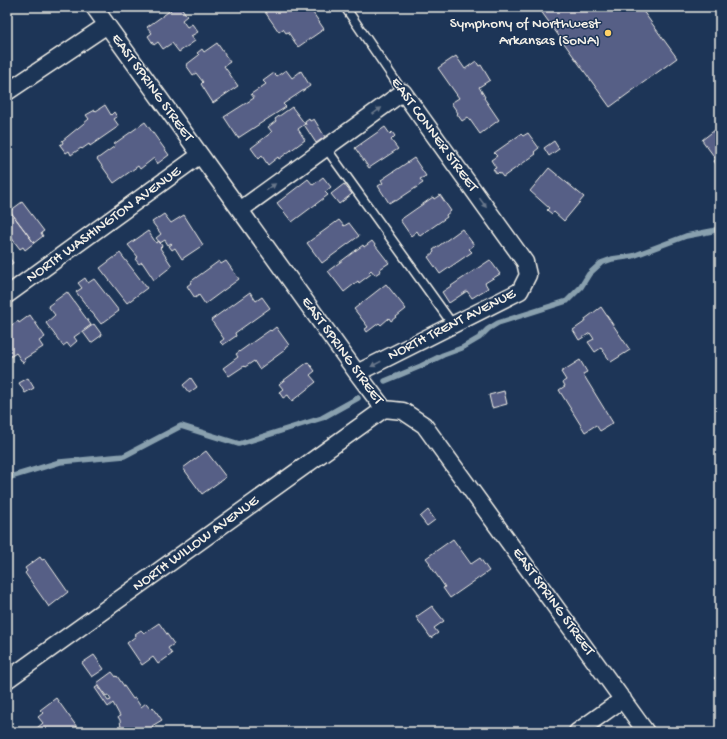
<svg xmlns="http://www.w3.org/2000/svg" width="727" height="739" viewBox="0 0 727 739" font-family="'Gochi Hand',sans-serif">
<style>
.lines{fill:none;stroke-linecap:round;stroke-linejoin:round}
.stream{stroke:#89a0ae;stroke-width:5.5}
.building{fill:#575f86;stroke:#f4f1e8}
.service-casing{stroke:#f4f1e8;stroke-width:11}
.minor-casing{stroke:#f4f1e8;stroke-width:19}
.service{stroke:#1d3557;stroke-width:8}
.minor{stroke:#1d3557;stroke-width:16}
.oneway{fill:#68778a}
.poi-dot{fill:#ffd166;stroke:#1d3557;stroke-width:1.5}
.labels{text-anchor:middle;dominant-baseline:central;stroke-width:3;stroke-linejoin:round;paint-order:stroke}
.poi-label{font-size:15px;fill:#f4f1e8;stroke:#1d3557;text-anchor:end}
.street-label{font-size:15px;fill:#f4f1e8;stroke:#1d3557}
</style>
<rect width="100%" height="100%" fill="#1d3557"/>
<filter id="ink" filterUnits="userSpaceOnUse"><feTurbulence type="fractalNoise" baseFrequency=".025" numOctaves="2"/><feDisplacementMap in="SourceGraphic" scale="8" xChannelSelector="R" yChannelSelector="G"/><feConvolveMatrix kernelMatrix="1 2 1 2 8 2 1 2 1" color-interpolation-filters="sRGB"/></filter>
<g filter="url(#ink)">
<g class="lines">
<path class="stream" d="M385 381 421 366 443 355 462 348 479 338 488 329 498 323 567 301 581 287 589 274 601 263 612 259 633 256 686 236 712 231 720 228
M7 478 60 462 124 456 181 426 239 444 322 418 358 398"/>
</g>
<path class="building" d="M169 7H181L187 16 182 20 187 27 192 24 198 32 191 36 195 41 179 52 172 43 163 49 158 42 154 45 148 36 152 33 147 27 171 10Z
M271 7H309L324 29 298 47 288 32 286 33 283 29 279 32 265 12Z
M538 7H640L677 58 610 107Z
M217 43 230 62 224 66 238 86 213 103 201 84 203 82 196 73 193 75 186 65 199 55 197 53 202 49 204 52Z
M456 56 465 69 476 61 479 66 481 65 490 80 479 87 485 97 484 98 499 120 480 134 468 117 462 121 457 114 458 113 451 103 459 98 438 68Z
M286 70 292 78 301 71 310 86 283 104 286 107 238 138 224 117 254 98 251 94 266 84 263 81 274 73 277 76Z
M105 105 111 115 114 112 117 117 114 119 119 126 90 146 89 144 82 149 81 148 71 155 69 151 66 153 60 145 63 143 62 141 89 119 86 115 95 110 96 111Z
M292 107 305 124 298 129 305 140 279 159 278 157 268 165 262 156 259 159 251 148 272 132 268 127 276 121 275 119Z
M309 119 310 121 314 119 325 137 316 143 305 126 306 125 305 122Z
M145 122 169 155 157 164 154 158 140 169 138 166 114 183 97 159 115 146 114 144Z
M720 126V170L714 161 716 159 702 140Z
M385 127 390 134 392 132 395 136 391 140 398 149 369 168 355 148Z
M528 133 539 148 534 152 536 154 503 177 499 172 497 174 493 169 496 168 491 160 497 156 494 153 521 134 523 136Z
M554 141 559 149 549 156 544 148Z
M414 158 426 176 420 179 423 183 396 201 394 200 389 203 378 186 383 183 381 180Z
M549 168 584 197 564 221 554 212 552 214 547 210 549 208 530 191Z
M323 177 331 187 325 192 328 195 292 222 277 203 308 179 313 185Z
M344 184 352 194 339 204 331 194Z
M440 195 451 211 446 215 447 217 420 236 417 231 411 236 400 220 433 197 434 199Z
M22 202 44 231 41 233 43 236 34 243 10 211Z
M10 211 34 243 25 250 23 247 20 249 7 232V213Z
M164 214 171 223 184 215 203 245 182 259 175 248 172 250 169 246 172 244 171 243 168 245 165 240 160 243 156 238 161 234 152 222Z
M339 220 344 226 349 223 359 236 322 263 307 243Z
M462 229 474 245 469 249 472 252 440 274 428 257 434 252 433 250Z
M148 231 156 243 159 241 162 246 160 248 172 266 154 280 142 262 139 264 135 259 138 257 128 245Z
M372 241 389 263 380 269 381 271 375 275 371 270 369 272 371 274 359 283 358 281 344 292 328 271 363 245 364 247Z
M120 253 147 288 127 303 100 268Z
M7 254 13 263 7 267Z
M490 260 500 274 485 283 488 288 472 298 467 291 449 303 442 292Z
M219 261 221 264 226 261 239 279 205 304 199 295 195 298 187 286 191 283 190 282Z
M85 278 88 283 94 279 119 311 101 324 76 292 82 288 78 283Z
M386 284 406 309 391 321 389 318 381 325 379 323 367 332 365 329 368 327 354 309Z
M67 292 91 325 74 337 77 341 70 347 67 343 63 346 46 323 55 315 48 306Z
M250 292 256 301 262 297 270 308 235 333 236 336 223 345 220 342 224 339 211 320Z
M601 307 630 350 611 362 601 348 595 352 588 342 594 339 590 333 579 340 573 330 586 321 585 319Z
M30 315 45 337 39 341 43 347 24 359 26 361 23 363 16 353 7 359V328L18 321 19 323Z
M94 324 102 335 91 343 83 332Z
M276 327 289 345 284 349 285 350 259 369 254 361 245 367 244 366 229 376 223 368 238 357 236 354 270 330 271 331Z
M580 360 587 372 583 374 613 423 600 431 596 425 585 432 559 390 565 386 563 382 566 380 561 372Z
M308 362 315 371 310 375 316 382 292 401 288 395 283 398 279 392 283 389 279 384Z
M28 378 34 388 25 393 19 383Z
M191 378 197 387 189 393 183 385Z
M504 391 507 404 492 408 489 395Z
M206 451 226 477 202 494 183 468Z
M428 510 435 520 427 526 420 517Z
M453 539 471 564 480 558 489 571 450 598 443 588 445 587 429 564 430 563 426 558Z
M40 557 42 560 45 559 68 592 49 607 25 573 27 571 25 568Z
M432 606 444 621 434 628 438 633 431 638 416 617Z
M159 623 174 644 168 648 172 654 158 664 153 657 142 665 127 643 136 636 135 634 141 630 144 633Z
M94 655 104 669 92 677 82 663Z
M112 672 116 677 117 676 133 699 135 698 141 707 146 703 151 709 153 707 162 720 152 726 156 732H124L121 728 120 720 118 717 120 716 113 703 108 707 95 688 98 686 108 701 111 700 108 695 106 696 97 683Z
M720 674V684L714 678Z
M56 698 77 727 75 728 78 732H41L37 728 43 723 38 717 43 713 40 710Z"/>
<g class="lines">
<defs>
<path id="service" d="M345 7 403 92
M326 148 453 325"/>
<path id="minor" d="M94 7 357 373 384 409 403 411 424 425 646 732
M7 92 107 25
M240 210 403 92 525 262 528 275 520 291 357 373
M7 295 200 155
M7 680 384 409
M577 732 623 699"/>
</defs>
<use href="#service" class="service-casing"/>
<use href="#minor" class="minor-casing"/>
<use href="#service" class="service"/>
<use href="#minor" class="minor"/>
</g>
<defs><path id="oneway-solid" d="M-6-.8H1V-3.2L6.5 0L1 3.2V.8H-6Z"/></defs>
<g class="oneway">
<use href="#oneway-solid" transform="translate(377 111) rotate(-36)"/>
<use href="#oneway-solid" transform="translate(271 187) rotate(-36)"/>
<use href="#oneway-solid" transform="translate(483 203) rotate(54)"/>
<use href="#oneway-solid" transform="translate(376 364) rotate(153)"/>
</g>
</g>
<circle class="poi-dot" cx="608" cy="33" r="4"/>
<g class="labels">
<g class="poi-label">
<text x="600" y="24">Symphony of Northwest<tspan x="600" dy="17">Arkansas (SoNA)</tspan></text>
</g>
<g class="street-label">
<text transform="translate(152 88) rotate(54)">EAST SPRING STREET</text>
<text transform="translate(434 135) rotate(54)">EAST CONNER STREET</text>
<text transform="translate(104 225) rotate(-36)">NORTH WASHINGTON AVENUE</text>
<text transform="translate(452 325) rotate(-27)">NORTH TRENT AVENUE</text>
<text transform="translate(342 351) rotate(54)">EAST SPRING STREET</text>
<text transform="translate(196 544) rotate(-36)">NORTH WILLOW AVENUE</text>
<text transform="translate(553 602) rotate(54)">EAST SPRING STREET</text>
</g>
</g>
<rect width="727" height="739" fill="none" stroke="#1d3557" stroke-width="24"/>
<rect x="12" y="12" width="703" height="715" fill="none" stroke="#f4f1e8" stroke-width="1.5" filter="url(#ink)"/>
</svg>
